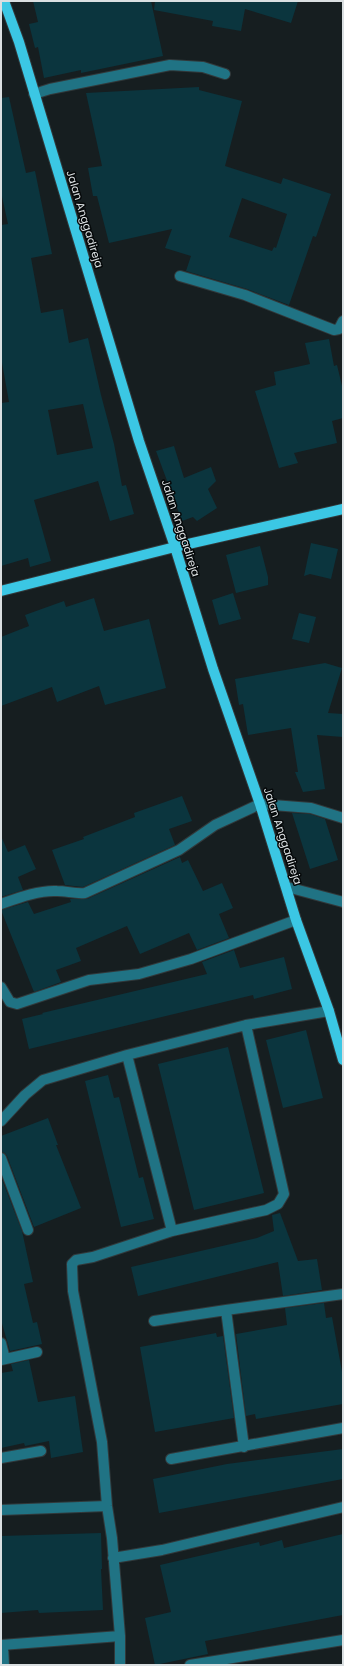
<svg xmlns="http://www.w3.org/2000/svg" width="344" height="1666" viewBox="0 0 344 1666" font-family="Poppins,sans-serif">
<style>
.building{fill:#0b353e;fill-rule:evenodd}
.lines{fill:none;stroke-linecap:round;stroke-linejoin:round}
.minor-casing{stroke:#31393b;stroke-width:12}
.major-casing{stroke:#31393b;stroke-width:12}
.minor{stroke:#207384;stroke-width:10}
.major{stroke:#3bc7e4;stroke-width:10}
.labels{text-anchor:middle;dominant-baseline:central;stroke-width:3;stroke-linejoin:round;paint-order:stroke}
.street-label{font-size:11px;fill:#dadfe1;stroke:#050809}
</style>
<rect width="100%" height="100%" fill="#161e20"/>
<path class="building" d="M33 1H151L163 56 81 73V70L44 78 38 47 35 48 29 24 38 22Z
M155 1H298L291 23 245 9 241 31 212 26 213 21 154 10Z
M199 87V90L242 101 225 166 281 184 283 178 331 194 316 237 313 236 289 305 247 289 186 271 191 256 165 248 172 229 109 243 97 196H93L88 168 102 166 86 93ZM242 198 287 214 276 248 274 247 272 251 229 237Z
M9 97 26 173 35 171 52 254 31 258 41 313 63 309 69 343 88 338 101 395 114 444 122 486 126 485 134 514 110 521 98 481 34 500 51 561 30 567 28 558 1 566V403L9 402 1 357V225L8 224 1 192V98ZM83 404 93 448 57 455 48 410Z
M329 339 334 366 337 365 343 390V418L332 421 337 443 294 453 298 463 279 468 255 391 276 385 274 372 310 364 305 343Z
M174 446 184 478 211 467 216 481 208 489 217 508 197 521 193 517 182 521 156 451Z
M311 543 338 549 331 579 310 574 304 576Z
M260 546 268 577V585L236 593 226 555Z
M233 593 241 619 219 625 212 600Z
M94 598 104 631 149 619 166 688 105 705 99 686 57 702 52 687 1 706V637L29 626 25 615 64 601 66 607Z
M299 613 316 617 309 643 292 639Z
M325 663 342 668 328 713 343 714V737L317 735 325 789 303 792 295 772H298L291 728 248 735 243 704 239 705 235 679Z
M182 796 192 821 169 829 175 845 83 887 65 885 52 850 84 839 83 837 135 817 134 813Z
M292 813 310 814 325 819 338 860 310 869Z
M1 836 8 852 25 845 36 869 18 877 23 890 1 897Z
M180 857 182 863 188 860 203 891 222 883 233 908 219 914 229 938 197 950 189 933 140 954 127 926 76 948 81 961 56 970 61 982 34 992 1 910 28 902 34 914 71 902 70 899H87Z
M234 950 240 968 284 957 292 989 254 999 253 995 29 1049 22 1019 43 1014 42 1013 207 974 202 962Z
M306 1030 323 1098 283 1108 266 1040Z
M228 1047 264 1193 194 1210 158 1064Z
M108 1075 114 1098 119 1097 139 1178 143 1177 154 1219 121 1227 85 1081Z
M48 1118 58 1145H56L81 1208 34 1227 7 1156 5 1153 1 1152V1136Z
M1 1177 22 1231 33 1282 24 1284 33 1323 37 1322 42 1344 10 1351 1 1320Z
M280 1213 298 1261 317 1259 322 1290 283 1296 278 1262 138 1296 131 1267 257 1238 274 1231 272 1215Z
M324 1303 326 1318 332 1317 343 1377V1404L256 1419 255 1414 246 1416 236 1334 287 1325 285 1308Z
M216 1333 217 1337 223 1336 234 1418 155 1432 140 1347Z
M29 1360 38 1402 75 1396 83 1452 51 1458 49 1441 25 1446 24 1443 1 1448V1373L13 1371 11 1364Z
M343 1449V1479L159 1513 153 1479 227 1464Z
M101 1533 102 1569H101L103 1610 39 1613 38 1610 1 1613V1536Z
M343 1534V1615L205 1641 208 1654 155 1665 145 1618 171 1612 160 1565 259 1542 260 1546 282 1540 284 1548Z"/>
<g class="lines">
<defs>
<path id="minor" d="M34 94 50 89 170 65 203 67 225 74
M180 276 245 295 334 330 339 329 343 321
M287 887 343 902
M1 904C18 898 39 890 57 891 67 891 75 894 85 893L179 850 215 825 260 804 311 808 343 818
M1 987 10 1002 17 1004 89 980 139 974 191 959 296 920
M127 1055 172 1231 266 1210 278 1204 284 1194 246 1025
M1 1121 25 1095 43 1080 127 1055 246 1025 329 1011
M1 1158 28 1230
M226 1310 244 1447
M154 1321 226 1310 343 1294
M1 1343 5 1359
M1 1360 37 1352
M1 1458 41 1451
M171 1459 343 1428
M1 1510 107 1506
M113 1558 162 1550 343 1507
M1 1645 120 1636
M3 1645 4 1665
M120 1665V1636L112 1538 107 1506 102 1442 73 1291 72 1264 76 1260 93 1257 172 1231
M190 1665 343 1640"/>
<path id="major" d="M4 1 19 42 139 441 175 547 213 669 260 804 296 920 329 1011 343 1060
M1 591 175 547 343 509"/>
</defs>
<use href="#minor" class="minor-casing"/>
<use href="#major" class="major-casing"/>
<use href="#minor" class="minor"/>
<use href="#major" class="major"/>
</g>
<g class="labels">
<g class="street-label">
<text transform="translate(85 219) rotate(73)">Jalan Anggadireja</text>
<text transform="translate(181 528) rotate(72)">Jalan Anggadireja</text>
<text transform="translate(283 836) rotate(72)">Jalan Anggadireja</text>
</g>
</g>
<rect width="344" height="1666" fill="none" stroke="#dadfe1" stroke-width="4"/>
</svg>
